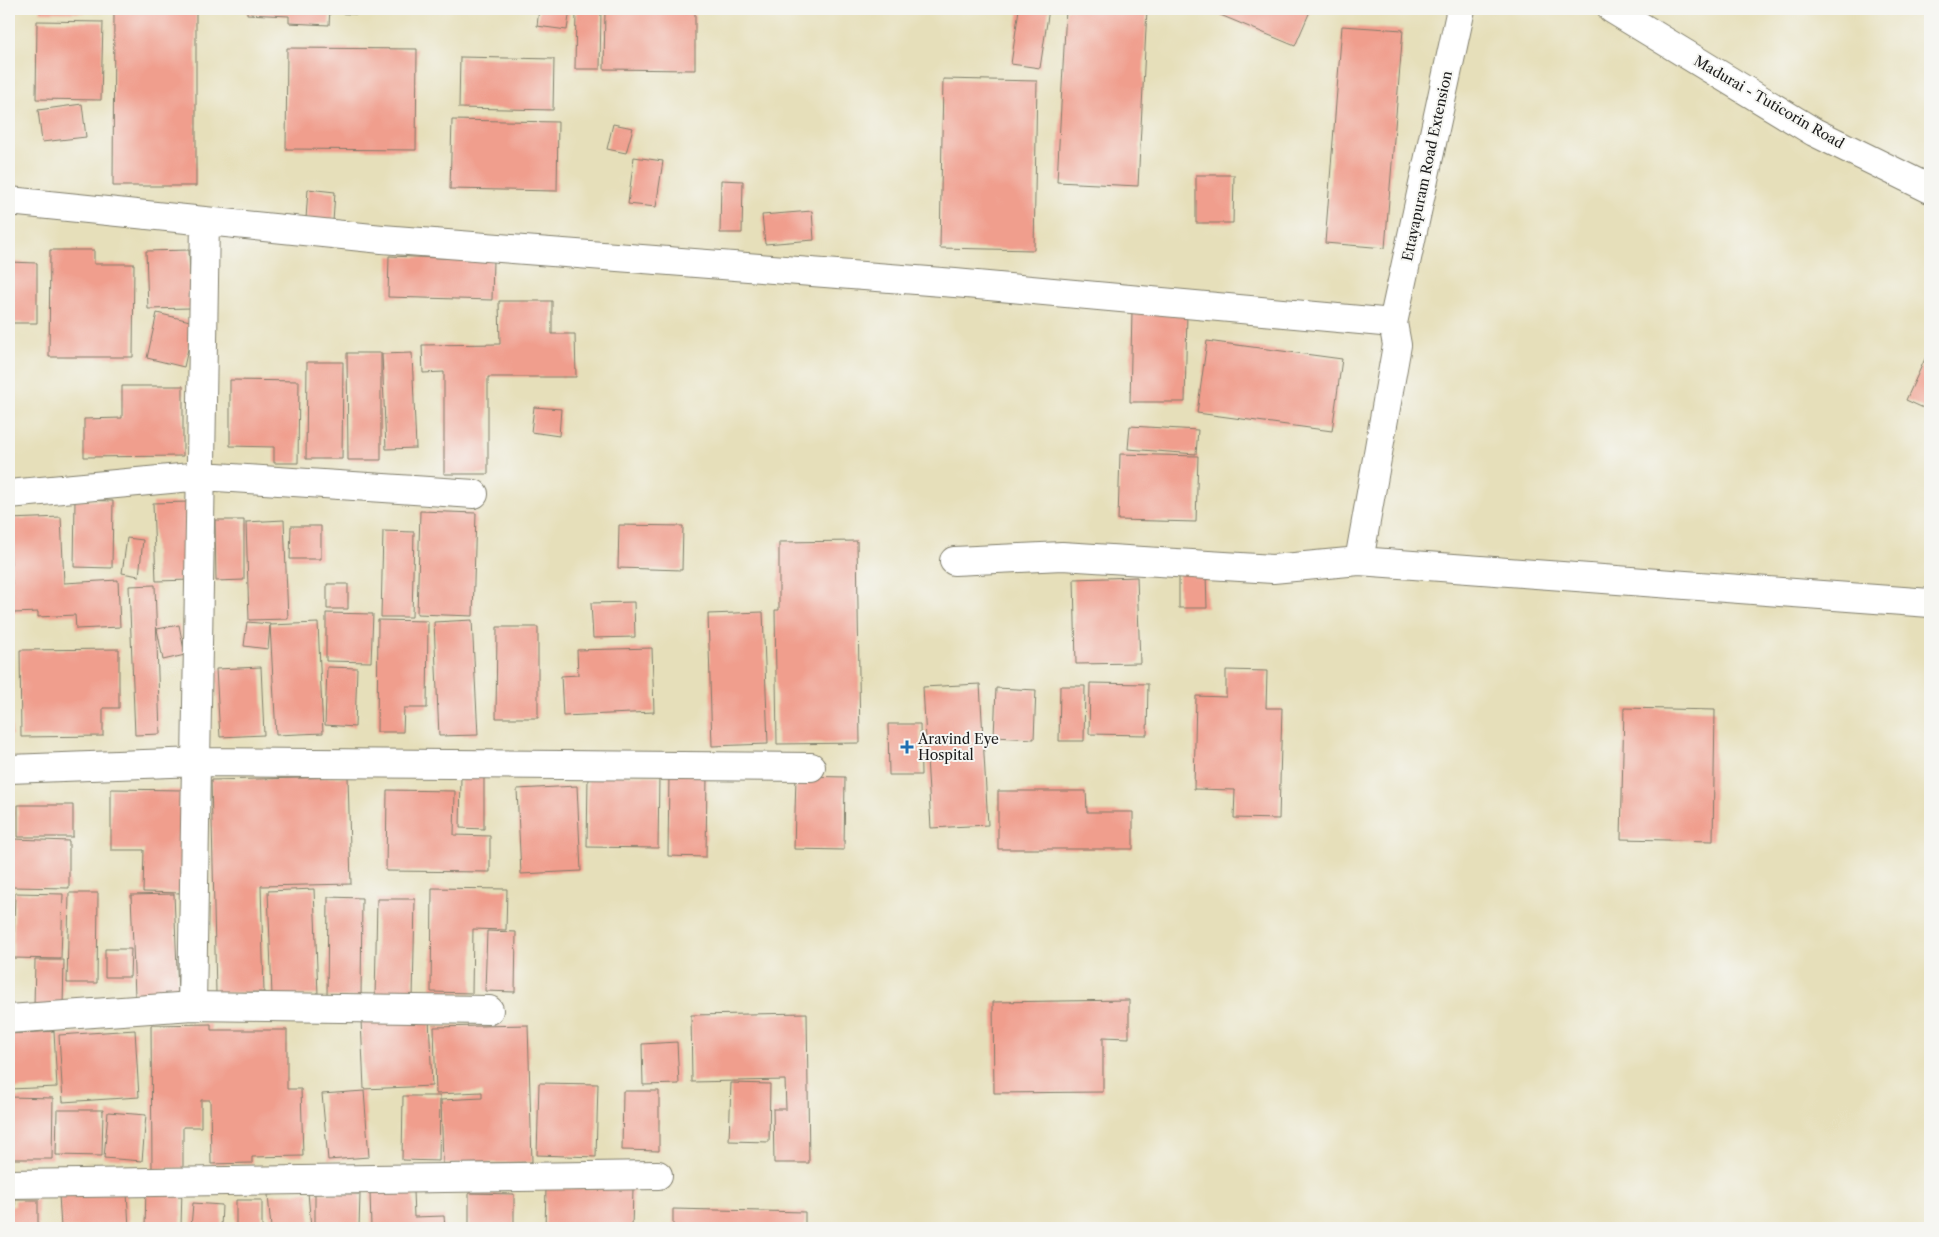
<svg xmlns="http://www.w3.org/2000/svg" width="1939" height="1237" viewBox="0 0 1939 1237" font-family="'Libre Caslon Text',serif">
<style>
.building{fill:#f09e8d}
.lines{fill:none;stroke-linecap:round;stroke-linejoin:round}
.minor-casing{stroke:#817e6b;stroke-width:30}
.primary-casing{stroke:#817e6b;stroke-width:30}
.minor{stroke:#fff;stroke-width:28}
.primary{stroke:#fff;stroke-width:28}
.poi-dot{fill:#1f6fb2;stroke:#f6f6f2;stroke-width:2}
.labels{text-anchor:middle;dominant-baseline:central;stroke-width:4;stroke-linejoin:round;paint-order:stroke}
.street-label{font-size:14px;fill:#1c1c1c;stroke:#f6f6f2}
.poi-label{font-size:14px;fill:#1c1c1c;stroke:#f6f6f2;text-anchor:start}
</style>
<rect width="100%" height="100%" fill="#f6f6f2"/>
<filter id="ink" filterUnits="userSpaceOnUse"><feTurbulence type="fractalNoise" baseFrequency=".02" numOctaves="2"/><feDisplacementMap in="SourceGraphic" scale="10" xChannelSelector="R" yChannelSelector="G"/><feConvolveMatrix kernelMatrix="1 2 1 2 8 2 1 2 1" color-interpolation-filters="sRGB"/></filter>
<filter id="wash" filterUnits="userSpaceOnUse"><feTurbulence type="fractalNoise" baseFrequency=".0096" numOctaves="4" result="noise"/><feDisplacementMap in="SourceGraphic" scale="20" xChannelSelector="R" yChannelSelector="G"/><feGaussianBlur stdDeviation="1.12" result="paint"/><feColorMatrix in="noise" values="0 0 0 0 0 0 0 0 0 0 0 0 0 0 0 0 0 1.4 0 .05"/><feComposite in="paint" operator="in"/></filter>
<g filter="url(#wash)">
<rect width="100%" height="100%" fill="#e6dfba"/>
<g id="blocks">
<path class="building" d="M40 9H101V13L40 12Z
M114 9H196V186H113Z
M247 9H330L329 25 289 23V16L247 14Z
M333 9H371L370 15 333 13Z
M539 9H570L567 30 537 26Z
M576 9H601L600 69H575Z
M605 9H695V70L604 69Z
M1019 9H1049L1040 68 1011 64Z
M1066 9H1147L1138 186 1057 182Z
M1206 9H1311L1295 46Z
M37 21 103 22 101 100 36 99Z
M1342 26 1403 30 1385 248 1325 243Z
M287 48 417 49 416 150 286 149Z
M460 57 554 59 553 110 459 108Z
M943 79 1037 81 1034 250 940 248Z
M82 104 86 137 42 142 38 110Z
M452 120 558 122 557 191 450 189Z
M613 124 633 128 626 153 607 149Z
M634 157 663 161 656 207 628 204Z
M1196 175H1234L1233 223H1196Z
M721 180 743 181 742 233H720Z
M308 189 335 192 333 222 306 219Z
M812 211 814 240 765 244 762 215Z
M50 250H94V264H134L133 357H49Z
M189 250 191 308 148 309 146 251Z
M389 256 493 260 492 300 388 297Z
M9 262 37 263V323H9Z
M499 301H552V334H575L576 377H488V474H444V372L423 373 422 345 500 344Z
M1132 311 1187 312 1185 402H1130Z
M157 313 194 322 184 367 147 358Z
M1207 341 1342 359 1332 431 1197 413Z
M1930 348V411L1906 400Z
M347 353H381V460H348Z
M412 353 416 448 386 449 382 354Z
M307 362H343L342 459H306Z
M230 380 299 381 298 463H274V447L230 446Z
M122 386H183V456L84 457V419L122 418Z
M534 407 561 409 559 436 531 432Z
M1130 426 1198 430 1196 454 1128 449Z
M1120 454 1198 456 1196 522 1118 520Z
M75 500 113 501 112 568 74 567Z
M188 502 191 580 156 581 153 503Z
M420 511 476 513 473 616 417 614Z
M61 517 64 583 118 580 120 627 76 629 75 615 38 617V612L13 613 9 519Z
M215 520H244V580L216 581Z
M284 520 288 619 249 620 246 522Z
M619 525 683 526 682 570 618 568Z
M291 526H321V559H290Z
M383 531 414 532 412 617H381Z
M127 538 143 540 139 576 122 573Z
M857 541 860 743 777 744 775 610H779V542Z
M1179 573 1206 574 1207 608H1179Z
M1137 577 1140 663 1076 664 1074 579Z
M327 584H348V609H327Z
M155 585 160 734 135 735 129 586Z
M634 602 635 637 593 638 591 603Z
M763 612 768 744 712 746 708 614Z
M326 613 373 614 371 662 326 661Z
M378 620 428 621 427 708H404L403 732H377Z
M472 620 478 735 439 736 434 622Z
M247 622 270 624 268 649 244 646Z
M318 623 323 733 276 735 270 625Z
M179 625 185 655 163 660 157 629Z
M497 627H538V718H496Z
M652 648 654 712 563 716 561 676 578 675 577 650Z
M119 649V708H103V736L21 737 20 650Z
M261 667 264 735 220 737 216 669Z
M327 667 357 668 355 727 325 725Z
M1226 670 1267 671 1266 708H1282L1279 819 1234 818 1235 790 1194 789 1196 696 1226 697Z
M9 677H10L12 735H9Z
M1090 683 1148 684 1147 735 1089 734Z
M980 684 988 825 931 828 923 687Z
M1060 686H1085L1084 741H1059Z
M996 688 1036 690 1034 739 994 737Z
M1624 708 1715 710 1713 841 1621 839Z
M888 724H920L921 775H889Z
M669 773 707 774 706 857 668 856Z
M588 775 659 776 658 848 587 847Z
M461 776H484V829L460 828Z
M796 776 845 777 844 850 794 849Z
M348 777 351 884 261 886 264 992 216 993 211 780Z
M577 786 581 871 521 874 517 789Z
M111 789 183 790V893L143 892 144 850H111Z
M387 790 455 791 454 835 490 836V872L386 871Z
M998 791H1086L1087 812H1133V849H998Z
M9 794H14V839L69 841V888L9 887Z
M18 805H73V837H18Z
M432 888 507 889 506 930 473 929 472 993 431 992Z
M314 889 318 995 272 996 268 891Z
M15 893 63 894 61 959 13 958Z
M69 893H98L97 983H67Z
M174 894 178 994 135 996 131 895Z
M328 897 362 898 361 997H327Z
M377 899H415L413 999 375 998Z
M487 931 516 932 515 992 485 991Z
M105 949H131L130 977H105Z
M35 960H64L63 1007H34Z
M1129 1000V1038L1103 1037V1092L994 1093 993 1002Z
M807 1013 809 1163H774L773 1109H786L785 1080 692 1082 691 1015Z
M429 1017 432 1086 364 1089 361 1020Z
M211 1024V1030H287V1089H301L303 1156 252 1157V1163L211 1164 210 1100H201V1127H183V1168L152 1169 151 1025Z
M528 1025 532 1162 443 1164 441 1100 482 1098V1092L436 1094 434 1027Z
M135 1030 139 1097 63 1102 59 1035Z
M54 1031 57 1087 10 1089 9 1034Z
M677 1042 679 1084 643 1085 642 1044Z
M539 1083 598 1084 596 1157 537 1155Z
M731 1083 770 1084 769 1142 729 1141Z
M364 1091 369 1157 328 1160 322 1094Z
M623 1091H659V1151L622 1150Z
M403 1096H440L439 1161 402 1160Z
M9 1097 53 1098 52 1159H9Z
M57 1110H103L102 1156 56 1155Z
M108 1112 146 1115 142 1161 104 1158Z
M146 1187H182L181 1228H145Z
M546 1188 633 1189 632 1228H545Z
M413 1191 414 1217 444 1216 445 1228H371L370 1192Z
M127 1192 129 1228H61L59 1195Z
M308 1192 311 1228H271L268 1195Z
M315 1193 360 1194 359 1228H315Z
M469 1193 514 1194V1228H469Z
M15 1200H38V1228H9V1206H15Z
M236 1200H262V1228H236Z
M193 1203 222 1205 221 1228H191Z
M673 1209 805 1212V1228H673Z"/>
</g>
</g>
<g filter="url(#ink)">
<use href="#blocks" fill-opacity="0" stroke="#817e6b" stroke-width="1"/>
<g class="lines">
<defs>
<path id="minor" d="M9 201 382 239 955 283 1393 323
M9 494 202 476 474 494
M954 561 1062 556 1273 569 1359 561 1930 603
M1359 561 1397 345 1393 323 1461 9
M9 769 198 762 811 767
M192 1006 205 221
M9 1019 192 1006 489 1010
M9 1184 658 1175"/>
<path id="primary" d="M1612 9 1814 132 1930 189"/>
</defs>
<use href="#minor" class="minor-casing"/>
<use href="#primary" class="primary-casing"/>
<use href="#minor" class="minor"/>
<use href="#primary" class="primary"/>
</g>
</g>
<path class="poi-dot" d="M904.5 739.5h5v5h5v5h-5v5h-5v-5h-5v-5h5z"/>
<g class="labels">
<g class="street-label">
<text transform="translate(1769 102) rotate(30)">Madurai - Tuticorin Road</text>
<text transform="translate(1427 166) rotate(-78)">Ettayapuram Road Extension</text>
</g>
<g class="poi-label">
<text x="918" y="739">Aravind Eye<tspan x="918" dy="16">Hospital</tspan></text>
</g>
</g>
<rect width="1939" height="1237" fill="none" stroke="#f6f6f2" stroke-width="30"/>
</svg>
